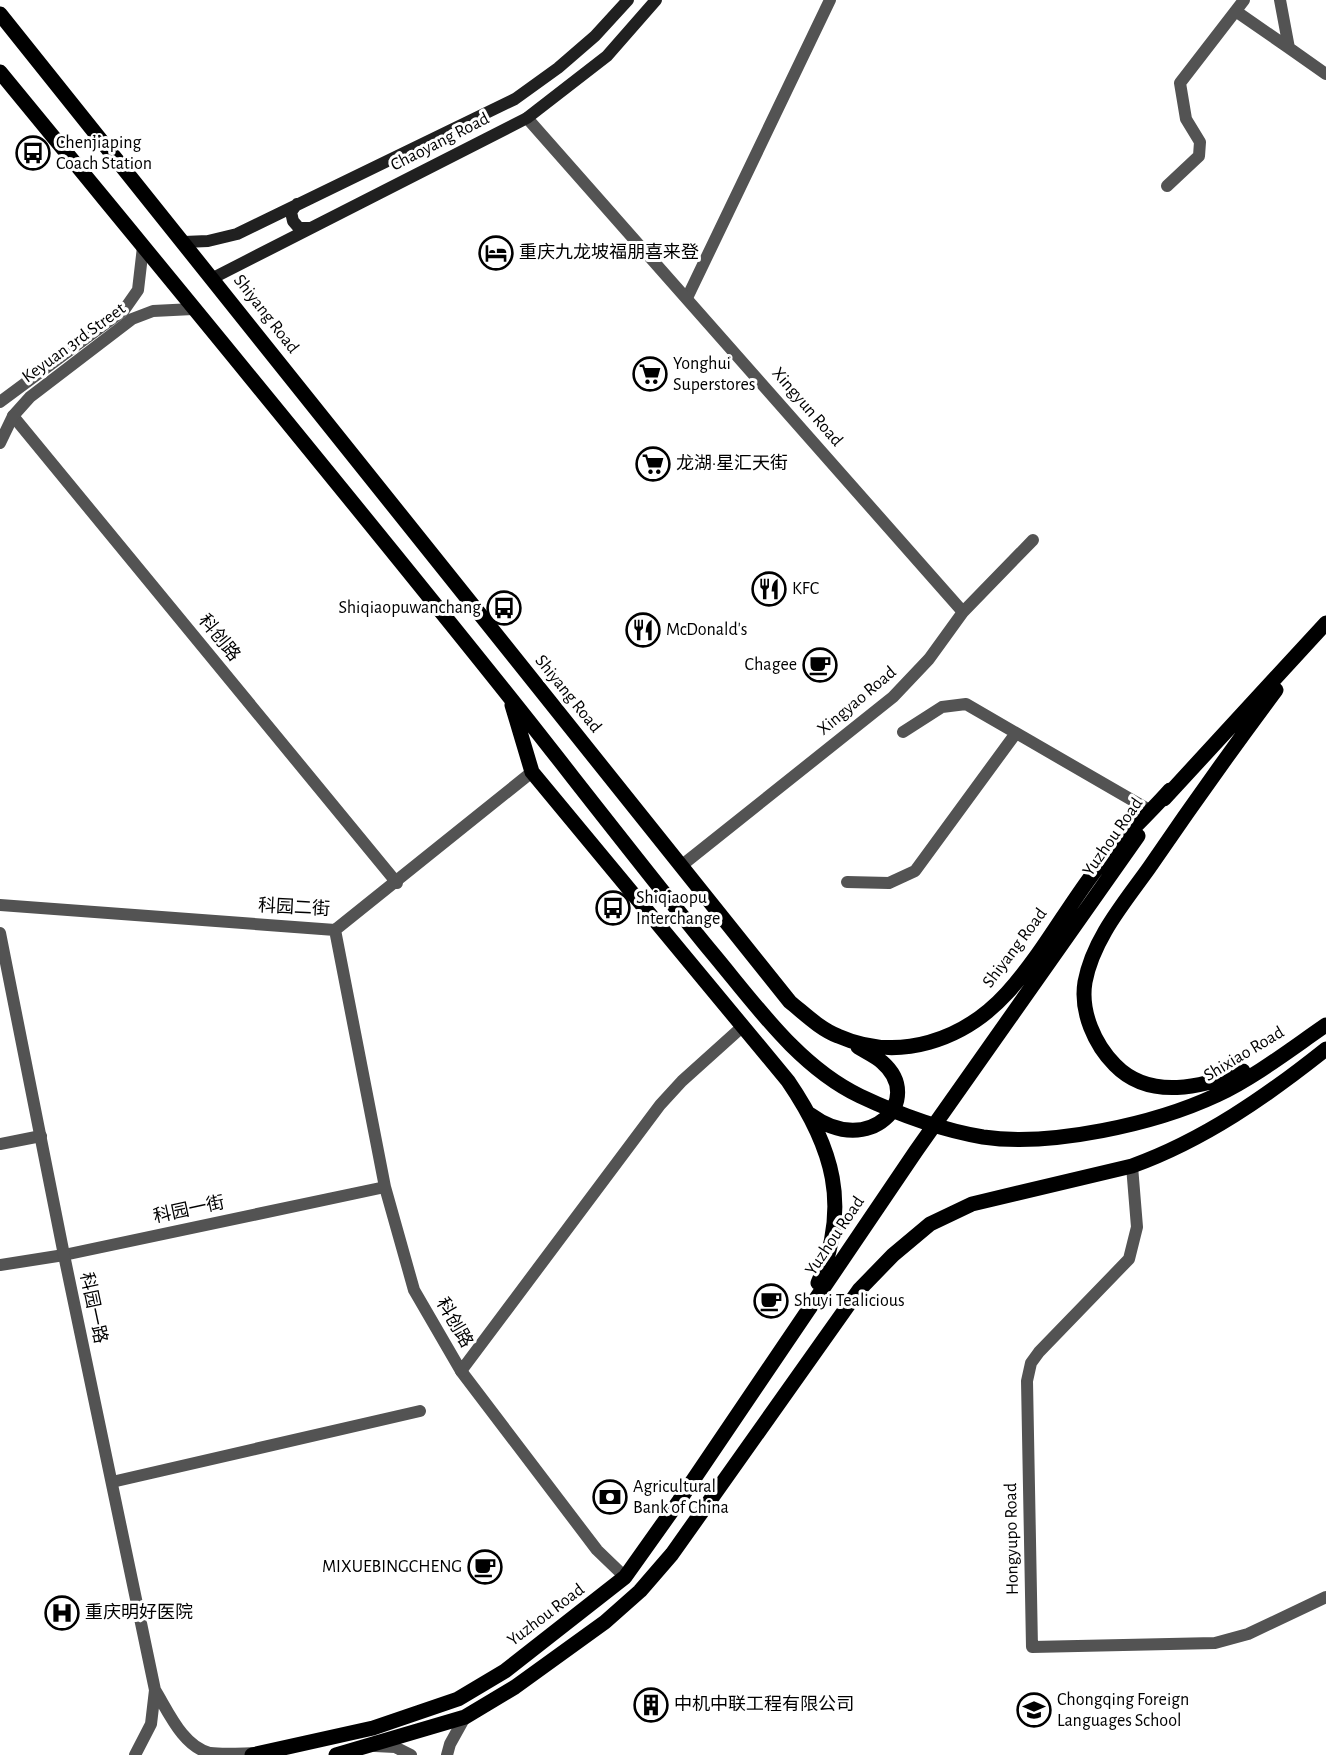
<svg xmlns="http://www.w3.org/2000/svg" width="1326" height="1755" viewBox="0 0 1326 1755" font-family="'Alegreya Sans','Noto Sans SC',sans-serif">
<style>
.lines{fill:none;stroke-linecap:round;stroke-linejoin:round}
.pedestrian{stroke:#535353;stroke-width:12}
.minor{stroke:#535353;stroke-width:12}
.tertiary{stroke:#535353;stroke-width:12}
.secondary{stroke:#202020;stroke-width:12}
.primary{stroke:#000;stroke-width:15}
.labels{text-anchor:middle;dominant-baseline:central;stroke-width:6;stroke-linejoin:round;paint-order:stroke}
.street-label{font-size:18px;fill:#000;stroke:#fff}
.poi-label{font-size:18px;fill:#000;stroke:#fff;text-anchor:start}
</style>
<rect width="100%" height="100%" fill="#fff"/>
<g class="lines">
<path class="pedestrian" d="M461 1371 597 1550 625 1577"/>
<path class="minor" d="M1280 0 1289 48 1326 74
M1237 12 1289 48
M1167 186 1199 156 1200 142 1186 119 1180 83 1244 0
M687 298 830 0
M13 416 397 883
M903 732 942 707 966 704 1151 811
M847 882 889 883 915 871 1016 733
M0 905 335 930 532 772
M335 930 385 1187 414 1290 461 1371 660 1105 682 1081 742 1027
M0 1144 41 1136
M1132 1166 1137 1227 1129 1259 1039 1352 1031 1363 1027 1381 1032 1647 1215 1643 1248 1634 1326 1597
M0 1265 64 1255 385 1187
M112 1482 420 1411"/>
<path class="tertiary" d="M527 118 963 612
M0 402 124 310 138 290 143 247
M0 443 13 416 30 397 132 319 153 311 193 309
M681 866 893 697 929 659 963 612 1033 540
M0 933 64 1255 155 1690 151 1724 135 1755
M155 1690C168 1711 183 1747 210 1753 226 1755 245 1753 261 1753
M375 1746 395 1747 411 1755
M447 1755 450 1744 465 1717"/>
<path class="secondary" d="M297 204 291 212 293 221 299 228H309
M184 242 208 241 237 234 515 99 558 68 595 36 628 0
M213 278 527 118 607 56 656 0"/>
<path class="primary" d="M0 14 790 1002C805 1014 820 1029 838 1036 899 1063 964 1040 1007 993 1041 956 1067 907 1098 867 1120 840 1147 816 1170 790
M0 72C178 289 357 505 531 724 590 799 649 875 709 949 753 1001 797 1066 860 1096 898 1114 942 1130 983 1137 1051 1147 1155 1124 1217 1095 1255 1077 1291 1049 1326 1025
M512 705 532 772 788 1081C833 1147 851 1206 818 1283
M1164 799 1326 623
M1243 1071C1203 1087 1150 1101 1115 1065 1095 1045 1080 1012 1085 982 1093 939 1124 903 1149 868 1190 808 1232 749 1276 690
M811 1115C869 1158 926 1100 882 1062 875 1056 866 1052 858 1047
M252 1755 373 1728 458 1699 505 1671 625 1577 679 1501 916 1151 1138 836
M336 1755 465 1717 515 1687 605 1622 640 1591 672 1554 859 1290 893 1255 930 1224 972 1204 1132 1166C1204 1140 1267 1096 1326 1049"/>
</g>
<defs>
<symbol id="bus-ring" viewBox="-11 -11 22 22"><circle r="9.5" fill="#fff" stroke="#000" stroke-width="1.5"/><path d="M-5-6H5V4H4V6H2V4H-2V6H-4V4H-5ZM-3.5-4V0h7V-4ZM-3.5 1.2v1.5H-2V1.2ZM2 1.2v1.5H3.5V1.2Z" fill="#000"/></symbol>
<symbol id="hotel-ring" viewBox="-11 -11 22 22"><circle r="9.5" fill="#fff" stroke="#000" stroke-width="1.5"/><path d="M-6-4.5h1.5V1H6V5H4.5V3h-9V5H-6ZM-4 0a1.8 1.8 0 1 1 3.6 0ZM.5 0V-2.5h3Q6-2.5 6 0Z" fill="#000"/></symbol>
<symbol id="supermarket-ring" viewBox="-11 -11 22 22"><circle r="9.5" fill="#fff" stroke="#000" stroke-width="1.5"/><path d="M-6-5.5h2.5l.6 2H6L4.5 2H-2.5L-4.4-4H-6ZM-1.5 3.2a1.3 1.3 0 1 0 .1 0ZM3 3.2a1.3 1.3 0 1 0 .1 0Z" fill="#000"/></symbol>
<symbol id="restaurant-ring" viewBox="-11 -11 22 22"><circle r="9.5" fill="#fff" stroke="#000" stroke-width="1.5"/><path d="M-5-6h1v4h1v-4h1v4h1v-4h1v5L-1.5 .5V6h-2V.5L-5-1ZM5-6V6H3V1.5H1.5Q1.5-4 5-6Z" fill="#000"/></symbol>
<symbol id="cafe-ring" viewBox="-11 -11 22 22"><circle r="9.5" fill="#fff" stroke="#000" stroke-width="1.5"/><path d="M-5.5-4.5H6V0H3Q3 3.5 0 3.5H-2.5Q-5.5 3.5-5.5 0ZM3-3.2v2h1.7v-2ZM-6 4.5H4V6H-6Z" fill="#000"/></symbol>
<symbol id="bank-ring" viewBox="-11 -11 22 22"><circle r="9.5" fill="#fff" stroke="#000" stroke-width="1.5"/><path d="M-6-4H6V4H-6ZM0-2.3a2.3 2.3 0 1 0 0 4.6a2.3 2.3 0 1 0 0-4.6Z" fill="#000"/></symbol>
<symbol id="hospital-ring" viewBox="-11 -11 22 22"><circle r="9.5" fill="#fff" stroke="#000" stroke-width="1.5"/><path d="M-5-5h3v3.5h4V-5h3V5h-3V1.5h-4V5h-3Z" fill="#000"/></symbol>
<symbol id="building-ring" viewBox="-11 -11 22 22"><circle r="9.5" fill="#fff" stroke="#000" stroke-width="1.5"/><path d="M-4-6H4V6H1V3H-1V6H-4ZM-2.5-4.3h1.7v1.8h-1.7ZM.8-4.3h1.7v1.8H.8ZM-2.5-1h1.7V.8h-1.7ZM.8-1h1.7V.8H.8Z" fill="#000"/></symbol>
<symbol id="school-ring" viewBox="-11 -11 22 22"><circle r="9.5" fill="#fff" stroke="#000" stroke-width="1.5"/><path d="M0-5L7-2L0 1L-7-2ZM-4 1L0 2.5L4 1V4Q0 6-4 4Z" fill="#000"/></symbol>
</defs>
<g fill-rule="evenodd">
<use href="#bus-ring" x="14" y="134" width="38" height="38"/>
<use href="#hotel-ring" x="477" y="234" width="38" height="38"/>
<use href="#supermarket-ring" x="631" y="355" width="38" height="38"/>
<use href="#supermarket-ring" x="634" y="445" width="38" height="38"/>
<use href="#restaurant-ring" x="750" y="570" width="38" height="38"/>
<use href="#bus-ring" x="485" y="589" width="38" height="38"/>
<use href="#restaurant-ring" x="624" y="611" width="38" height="38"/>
<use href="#cafe-ring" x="801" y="646" width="38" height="38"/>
<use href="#bus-ring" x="594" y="889" width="38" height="38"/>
<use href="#cafe-ring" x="752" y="1282" width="38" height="38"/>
<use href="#bank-ring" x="591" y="1478" width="38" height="38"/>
<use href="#cafe-ring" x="466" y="1548" width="38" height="38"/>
<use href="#hospital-ring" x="43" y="1594" width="38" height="38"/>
<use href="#building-ring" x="632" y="1686" width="38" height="38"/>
<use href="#school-ring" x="1015" y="1691" width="38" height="38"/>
</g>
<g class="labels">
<g class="street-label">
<text transform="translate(440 142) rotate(-27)">Chaoyang Road</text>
<text transform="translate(266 314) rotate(52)">Shiyang Road</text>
<text transform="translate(74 343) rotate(-36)">Keyuan 3rd Street</text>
<text transform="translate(807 407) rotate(49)">Xingyun Road</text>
<text transform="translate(219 638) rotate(51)">科创路</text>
<text transform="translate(568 694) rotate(51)">Shiyang Road</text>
<text transform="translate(857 701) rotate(-40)">Xingyao Road</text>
<text transform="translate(1113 837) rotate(-55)">Yuzhou Road</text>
<text transform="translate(294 908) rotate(3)">科园二街</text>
<text transform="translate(1015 948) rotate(-53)">Shiyang Road</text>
<text transform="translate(1244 1054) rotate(-31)">Shixiao Road</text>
<text transform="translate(189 1210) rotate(-12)">科园一街</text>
<text transform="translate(835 1236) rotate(-56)">Yuzhou Road</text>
<text transform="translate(93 1308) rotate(78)">科园一路</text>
<text transform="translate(454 1323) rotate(60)">科创路</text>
<text transform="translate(1012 1539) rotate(-91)">Hongyupo Road</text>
<text transform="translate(546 1615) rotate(-37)">Yuzhou Road</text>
</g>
<g class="poi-label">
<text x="56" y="143">Chenjiaping<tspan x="56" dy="21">Coach Station</tspan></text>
<text x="519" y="253">重庆九龙坡福朋喜来登</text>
<text x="673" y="364">Yonghui<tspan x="673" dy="21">Superstores</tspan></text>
<text x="676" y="464">龙湖·星汇天街</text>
<text x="792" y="589">KFC</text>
<text x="481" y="608" text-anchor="end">Shiqiaopuwanchang</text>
<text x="666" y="630">McDonald's</text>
<text x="797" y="665" text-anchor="end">Chagee</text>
<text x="636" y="898">Shiqiaopu<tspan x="636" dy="21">Interchange</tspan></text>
<text x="794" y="1301">Shuyi Tealicious</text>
<text x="633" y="1487">Agricultural<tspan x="633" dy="21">Bank of China</tspan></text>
<text x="462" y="1567" text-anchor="end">MIXUEBINGCHENG</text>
<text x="85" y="1613">重庆明好医院</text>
<text x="1057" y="1700">Chongqing Foreign<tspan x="1057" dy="21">Languages School</tspan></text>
<text x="674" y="1705">中机中联工程有限公司</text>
</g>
</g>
</svg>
